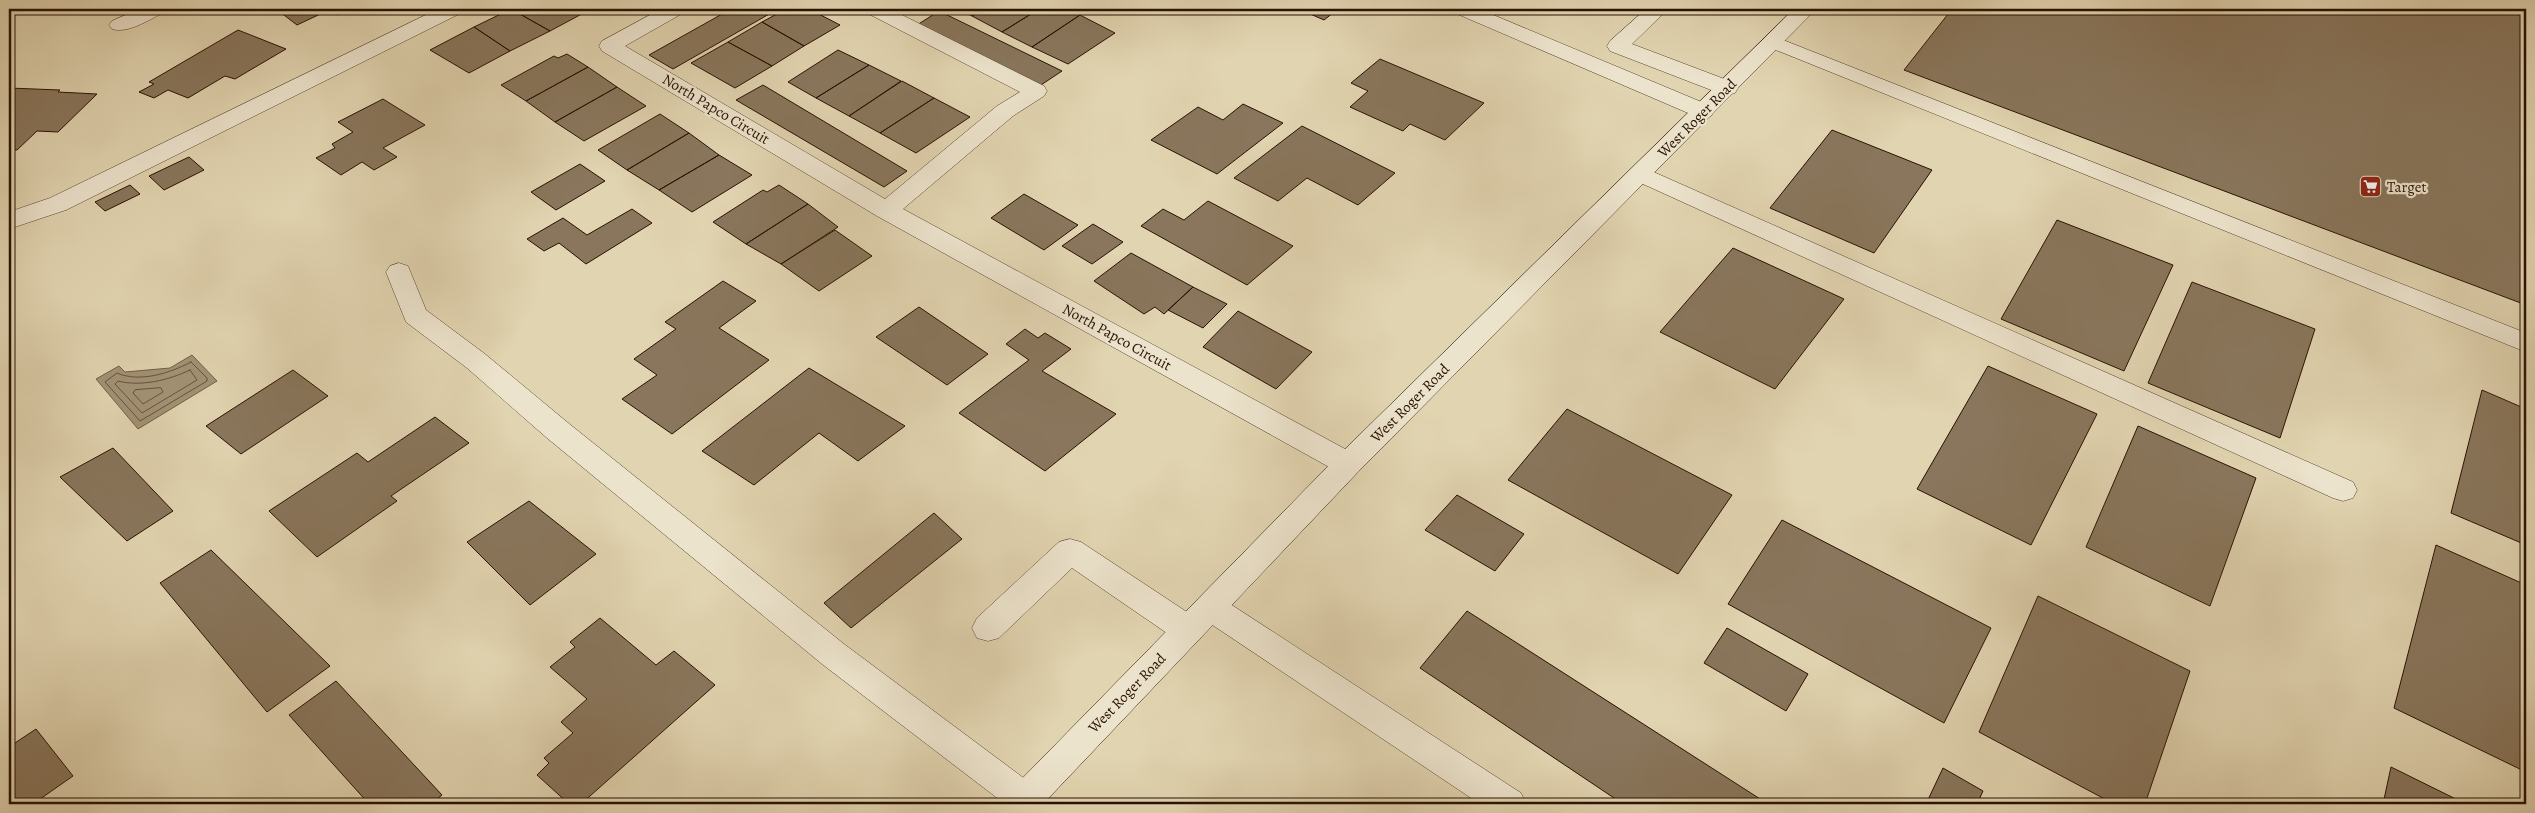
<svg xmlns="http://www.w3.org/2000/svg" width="2535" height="813" viewBox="0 0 2535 813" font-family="Alegreya,serif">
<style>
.water{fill:#a29275;stroke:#725e47}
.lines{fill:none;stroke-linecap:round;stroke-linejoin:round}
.shore{stroke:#66523c;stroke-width:1}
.building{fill:#89765c;stroke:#291102}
.lane-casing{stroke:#57422e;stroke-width:1}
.street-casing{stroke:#57422e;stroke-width:1}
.secondary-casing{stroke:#291102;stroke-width:1}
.lane{fill:#ece3cc;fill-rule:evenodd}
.street{fill:#ece3cc;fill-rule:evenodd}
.secondary{fill:#ece3cc;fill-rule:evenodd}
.labels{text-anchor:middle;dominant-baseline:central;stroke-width:4.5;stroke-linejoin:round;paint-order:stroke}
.street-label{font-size:15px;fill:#291102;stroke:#ece3cc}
.poi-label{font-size:15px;fill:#291102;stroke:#ece3cc;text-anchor:start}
</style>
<rect width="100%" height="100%" fill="#e1d4b0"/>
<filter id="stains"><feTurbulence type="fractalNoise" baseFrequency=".004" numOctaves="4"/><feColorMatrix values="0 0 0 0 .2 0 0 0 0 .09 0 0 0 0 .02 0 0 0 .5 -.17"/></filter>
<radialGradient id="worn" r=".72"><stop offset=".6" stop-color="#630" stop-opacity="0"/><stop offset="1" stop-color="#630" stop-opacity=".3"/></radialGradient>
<path class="water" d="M192 355 217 381 138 429 96 379 119 366 125 372 170 368Z"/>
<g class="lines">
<path class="shore" d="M191 362 207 378V381L140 421 105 382 117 373C140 383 170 373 191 362Z
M190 370 197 380 142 413 115 384 118 381C141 387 169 380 190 370Z
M161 388 163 392 143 404 133 393 135 390Z"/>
</g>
<path class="building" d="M276 9H352L337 15 331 9 297 25Z
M511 9 550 31 510 51 474 27Z
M511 9H591L550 31Z
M731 9H778L673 69 649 55Z
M786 9H809L840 25 804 46 762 22Z
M957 9H983L972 16Z
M983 9H1039L1002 32 972 16Z
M1039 9H1066L1080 15 1032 47 1002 32Z
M1299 9H1338L1324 20Z
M1952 9H2526V305L1904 70Z
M939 11 1062 71 1041 85 917 25Z
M1080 15 1115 33 1068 64 1032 47Z
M762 22 804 46 772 66 728 42Z
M474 27 510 51 469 73 430 50Z
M238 30 286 49 235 79 225 76 188 98 168 90 154 98 139 92 154 84 149 82Z
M728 42 772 66 735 88 691 63Z
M838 50 869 65 816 98 788 82Z
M567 54 588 67 526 101 501 85 554 56 558 58Z
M1380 59 1484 103 1445 140 1410 124 1403 131 1350 107 1368 91 1351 83Z
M869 65 901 81 849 116 816 98Z
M588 67 617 87 555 122 526 101Z
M902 81 934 98 880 133 849 116Z
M763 85 907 171 884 187 736 100Z
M617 87 646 106 584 141 555 122Z
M9 88 60 90 58 92 97 94 58 132 37 131 17 150H9Z
M934 98 970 117 916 153 880 133Z
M383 99 425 125 383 148 397 157 374 170 362 162 341 175 316 158 335 148 332 144 353 132 338 122Z
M1243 104 1283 123 1217 174 1151 140 1198 107 1223 120Z
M660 114 689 133 627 170 598 150Z
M1302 126 1395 173 1358 205 1307 178 1278 201 1234 178Z
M1832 130 1932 170 1874 253 1770 208Z
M689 133 719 155 659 190 627 170Z
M719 155 752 175 692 212 659 190Z
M189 157 204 170 164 190 149 176Z
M580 164 605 181 556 210 531 192Z
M130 185 140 194 105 211 95 202Z
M779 185 808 204 746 244 713 222 763 190 767 192Z
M1024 194 1078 225 1044 250 991 218Z
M1208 201 1293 246 1247 285 1141 226 1163 209 1184 220Z
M808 204 838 227 781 264 746 244Z
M632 209 652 223 586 264 559 243 544 251 527 239 563 218 587 235Z
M2057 220 2173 265 2124 371 2001 319Z
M1093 224 1123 242 1092 264 1062 246Z
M835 230 872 256 819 291 781 264Z
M1733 248 1844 299 1775 389 1660 332Z
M1131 253 1193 287 1164 314 1155 307 1144 314 1094 281Z
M723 281 756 301 719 328 769 360 672 434 622 399 657 375 634 359 676 329 665 322Z
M2192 282 2315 329 2280 438 2148 383Z
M1193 287 1227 304 1203 328 1168 310Z
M919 307 988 354 947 385 876 337Z
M1238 311 1312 352 1276 389 1203 347Z
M1025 329 1038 338 1045 333 1071 349 1042 371 1116 414 1045 471 959 413 1029 360 1006 344Z
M1988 366 2097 414 2031 545 1917 489Z
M809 368 905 426 858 461 819 433 754 485 702 451Z
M293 370 328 396 241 454 206 426Z
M2482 390 2526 409V545L2451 513Z
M1567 409 1732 495 1678 574 1508 480Z
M435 417 469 443 391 496 397 501 317 557 269 511 357 453 368 462Z
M2138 426 2256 478 2210 606 2086 547Z
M113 448 173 511 127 541 60 477Z
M1457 495 1524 534 1495 571 1425 530Z
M529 501 596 554 530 605 467 542Z
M934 513 962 539 851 628 824 603Z
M1782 520 1991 628 1944 723 1728 604Z
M2436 545 2526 585V772L2394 708Z
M211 550 330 666 267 712 160 583Z
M2038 596 2190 671 2145 804H2114L1979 732Z
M1467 611 1768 804H1623L1420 668Z
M600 618 656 665 674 651 715 685 581 804H569L537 775 549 763 544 758 573 733 561 722 587 699 550 667 575 647 570 642Z
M1727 628 1808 674 1786 711 1704 663Z
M336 681 442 795 431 804H369L289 715Z
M36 729 73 776 33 804H9V747Z
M2391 767 2466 804H2383Z
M1943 768 1983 791 1977 804H1926Z"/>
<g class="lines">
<defs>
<path id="lane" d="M438 9H464L461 13 66 210 9 229V212L50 198Z
M1452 9H1479L1711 106 1714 111 1711 116 1703 118 1695 116 1455 13Z
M1646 9H1668L1632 44 1735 83 1738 88 1735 93 1727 95 1719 93 1610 51 1607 46 1610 41Z
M1773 36 2526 333V352L1766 46 1762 42 1766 38Z
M1640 166 2353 482 2357 490 2353 498 2343 501 2333 498 1632 179 1628 174 1632 169Z
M399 263 408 266 426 310 485 354 567 422 844 644 1037 788 1042 799 1040 804H1005L822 664 547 438 467 368 406 322 386 272 390 266Z
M1070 539 1081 542 1199 620 1204 630 1199 640 1188 643 1177 640 1072 568 999 638 988 641 977 638 972 628 977 618 1059 542Z
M1210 594 1221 598 1521 793 1526 804H1480L1199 616 1195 607 1199 598Z"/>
<path id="street" d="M139 9H166L163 13C148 20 128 34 112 29L109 25 112 21Z
M661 9H686L683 13 625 46 885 199 997 106 1020 92 867 13 864 9H890L1044 86 1047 91 1044 96 1013 116 903 209 1358 456 1362 464 1358 472 1348 475 1338 472 877 216 602 51 599 46 602 41Z"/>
<path id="secondary" d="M1794 9H1816L1358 472 1043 804H1003L1008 793 1338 456Z"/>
</defs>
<use href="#lane" class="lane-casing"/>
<use href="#street" class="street-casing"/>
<use href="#secondary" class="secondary-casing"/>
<use href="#lane" class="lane"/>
<use href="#street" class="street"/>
<use href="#secondary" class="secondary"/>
</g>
<defs>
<symbol id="supermarket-square" viewBox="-11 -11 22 22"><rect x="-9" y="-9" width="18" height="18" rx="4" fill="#8f2418" stroke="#ece3cc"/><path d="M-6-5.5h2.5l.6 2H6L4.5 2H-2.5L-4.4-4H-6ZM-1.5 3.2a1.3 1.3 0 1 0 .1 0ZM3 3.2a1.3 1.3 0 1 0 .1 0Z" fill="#fff"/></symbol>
</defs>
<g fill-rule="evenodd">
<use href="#supermarket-square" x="2358" y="174" width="25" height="25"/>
</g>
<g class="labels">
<g class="street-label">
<text transform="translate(716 109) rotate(31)">North Papco Circuit</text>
<text transform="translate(1697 118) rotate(-45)">West Roger Road</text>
<text transform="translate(1117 337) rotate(29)">North Papco Circuit</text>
<text transform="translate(1410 403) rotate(-45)">West Roger Road</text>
<text transform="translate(1127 693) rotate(-46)">West Roger Road</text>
</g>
<g class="poi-label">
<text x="2387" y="187">Target</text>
</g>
</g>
<rect width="2535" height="813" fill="none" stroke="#e1d4b0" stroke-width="30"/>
<rect x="10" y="10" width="2515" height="793" fill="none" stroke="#291102" stroke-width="2.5"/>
<rect x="15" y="15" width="2505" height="783" fill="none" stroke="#291102"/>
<rect width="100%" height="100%" filter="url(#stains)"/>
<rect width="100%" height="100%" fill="url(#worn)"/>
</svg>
